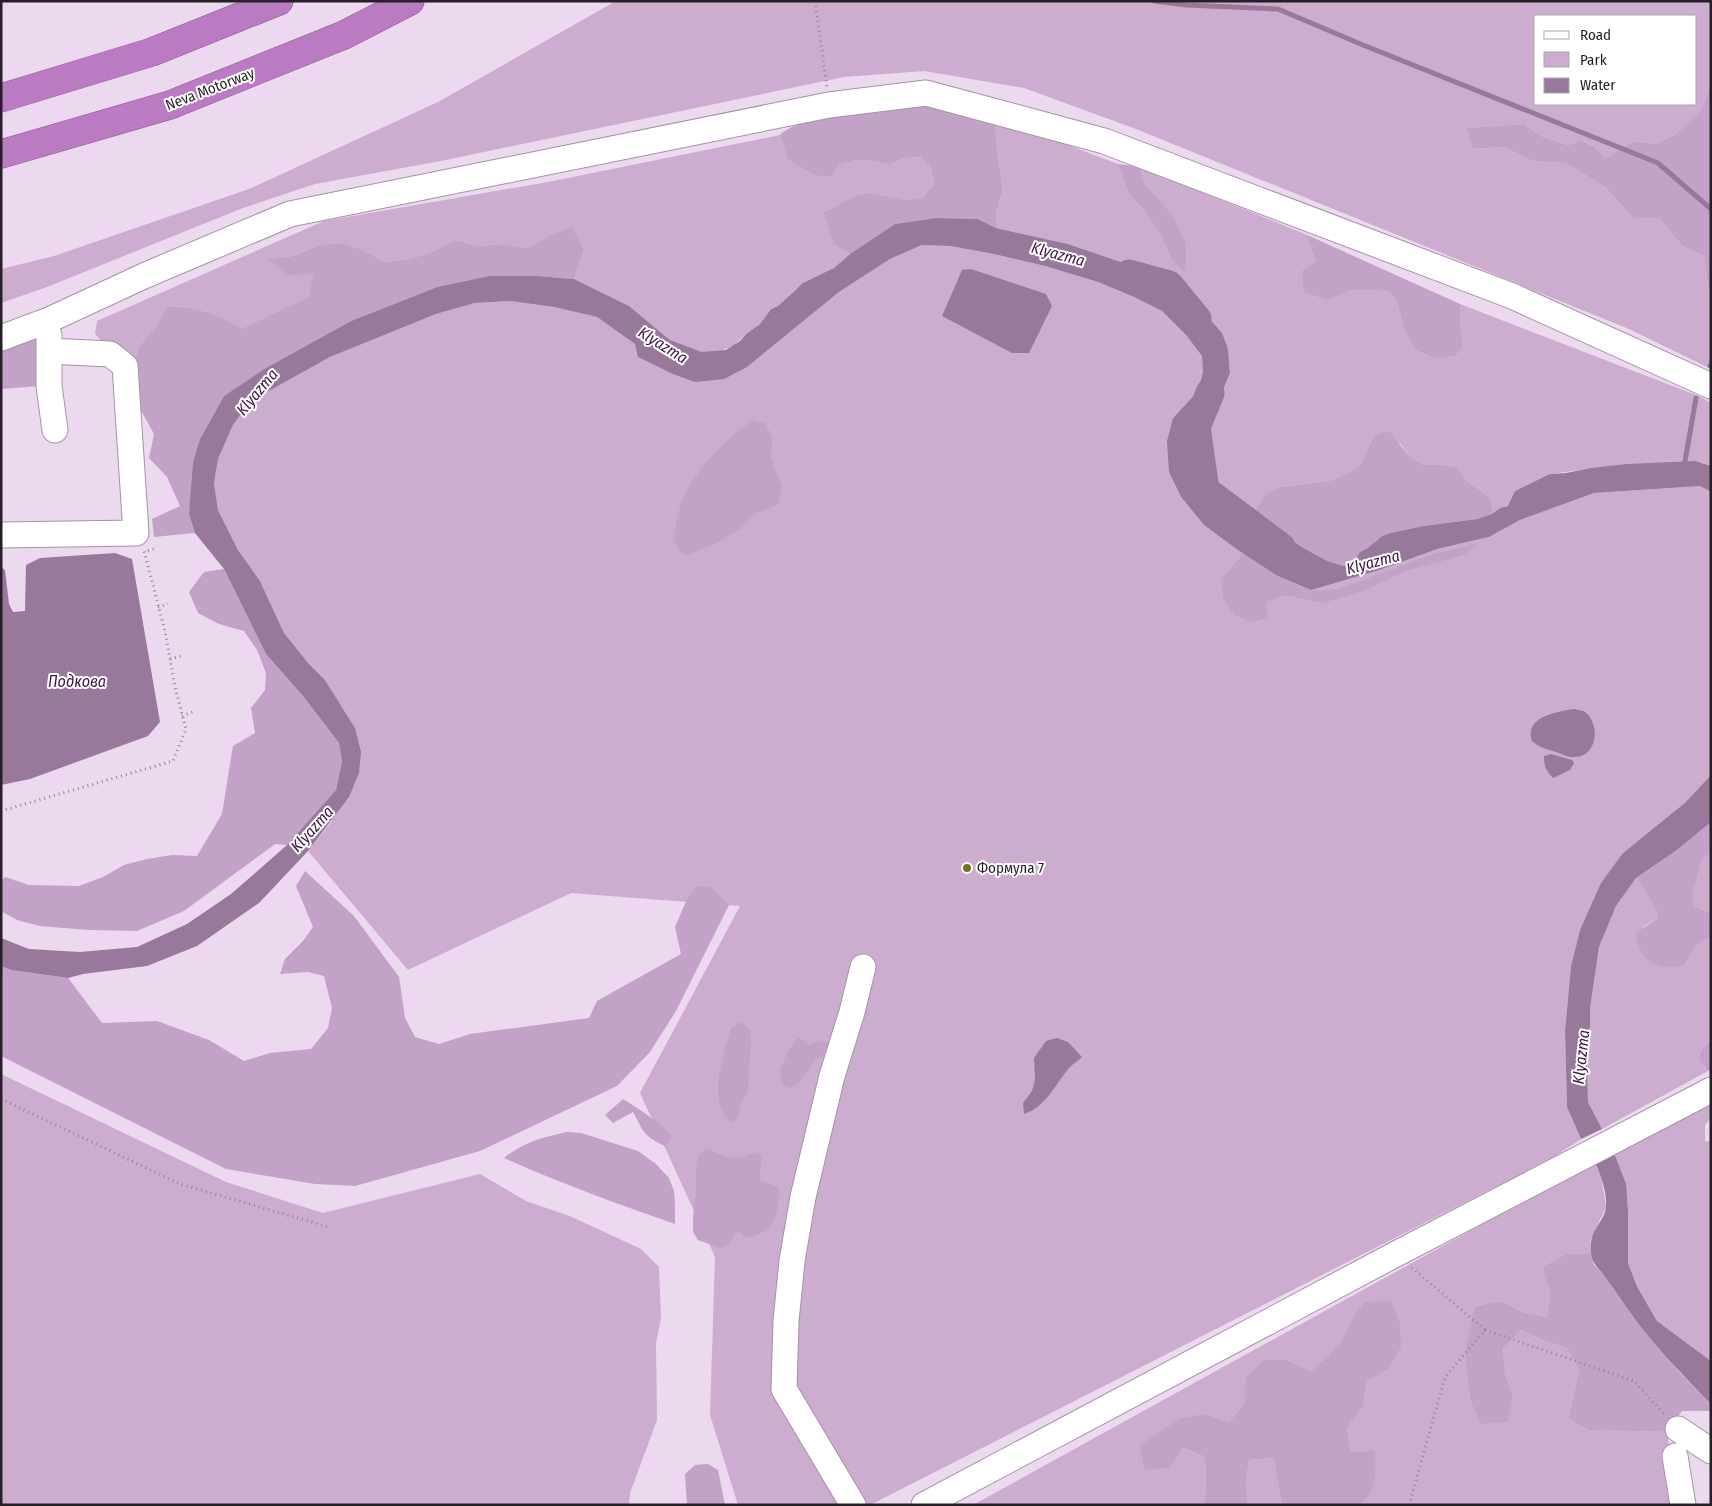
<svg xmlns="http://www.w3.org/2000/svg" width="1712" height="1506" viewBox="0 0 1712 1506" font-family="'Fira Sans Condensed',sans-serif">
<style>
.green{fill:#ccadd0;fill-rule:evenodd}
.forest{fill:#c2a2c6}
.water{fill:#98799c}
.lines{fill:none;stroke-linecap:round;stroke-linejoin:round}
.stream{stroke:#98799c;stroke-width:5}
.river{stroke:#98799c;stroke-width:29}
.minor-casing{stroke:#a592a7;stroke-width:27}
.highway-casing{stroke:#865b8c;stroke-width:29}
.path{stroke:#938595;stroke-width:3;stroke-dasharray:1 4;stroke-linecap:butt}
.minor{stroke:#fff;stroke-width:25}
.highway{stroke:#ba7bc3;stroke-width:28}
.poi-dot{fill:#6f731a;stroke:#fff;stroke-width:2}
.labels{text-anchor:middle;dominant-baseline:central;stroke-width:4;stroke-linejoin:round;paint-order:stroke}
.street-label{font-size:15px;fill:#261f27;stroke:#fff}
.poi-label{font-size:15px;fill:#261f27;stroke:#fff;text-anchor:start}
.water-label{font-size:16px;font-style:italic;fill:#3e1644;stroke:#fff}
</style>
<rect width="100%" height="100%" fill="#ecd8ef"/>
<path class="green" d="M616 1H1711V87L1700 111 1676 134 1656 144 1633 141 1606 158 1596 148 1583 140 1568 145 1541 136 1524 124 1468 128 1474 149 1504 147 1532 161 1566 163 1606 188 1634 219 1659 218 1682 246 1704 256 1708 287 1711 289V369L1629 329 1136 129 1024 88 924 71 844 77 441 161 315 184 243 208 47 287 1 303V269L54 256 249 189 438 102ZM1536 16H1696V104H1536Z
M995 122 1057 141 1118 164 1129 194 1143 209 1160 234 1172 260V216L1145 184 1140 167 1305 234 1316 261 1327 299 1351 290 1389 291 1397 301 1403 327 1415 350 1436 359 1456 356 1463 346 1460 320V304L1701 397 1711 403V466L1703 463 1626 464 1550 474 1508 506 1500 508 1492 514 1490 498 1467 481 1457 467 1441 465H1424L1410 457 1400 443 1374 436 1360 465 1346 474 1329 481 1280 487 1266 493 1247 523 1232 515 1214 496 1196 460 1193 443 1199 424 1217 404 1230 373 1228 349 1185 297 1159 278 1144 270 1068 244 996 228V214L1003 189 998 157Z
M780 135 787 159 830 177 841 164 857 160 873 161 890 165 904 158 920 157 931 168 934 184 923 197 906 200 872 193 834 245 850 254 834 268 797 288 778 306 771 309 760 324 746 334 733 346 718 352H702L670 340 629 306 574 279 584 250 549 236 527 248 503 244 479 246 455 240 432 252 409 259 385 262 363 250 315 247 293 256 269 259 313 274 310 297 242 330C214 312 201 308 169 306L156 327 139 346 133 370 107 347 95 334 97 321 324 221 548 182Z
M922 245 950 246 994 254 1045 266 1098 282 1134 297 1162 311 1186 335 1202 356 1203 372 1198 391 1173 418 1169 472 1181 497 1204 525 1437 549 1489 537 1520 520 1594 493 1700 486 1711 492V775L1685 804 1623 853 1580 930 1571 966 1565 1031 1567 1107 1581 1139 1554 1157 870 1505H738L710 1415 715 1257 640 1093 740 906 571 893 408 970 308 851 332 821 355 728 325 680 309 664 284 633 260 581 238 550 218 510 214 483 218 459 233 425 251 401 330 357 436 314 475 303 510 301 554 307 597 317 635 344 747 367 839 292 890 259Z
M1711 853V913L1694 906 1693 893 1702 860Z
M1636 878 1656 909 1658 918 1643 927 1686 964C1691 954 1698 939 1711 938V1040L1700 1051 1699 1060 1708 1071 1602 1129 1588 1102 1587 1061 1590 1026V1009L1599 947 1616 906Z
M1 1074 226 1182 323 1213 480 1174 526 1201 572 1217 641 1249 659 1267 661 1318 656 1343 657 1420 630 1493 629 1505H1Z
M1711 1105V1118L1705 1125V1141L1711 1142V1361L1657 1321 1637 1285 1628 1263V1242L1614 1153Z
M1595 1162 1601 1175 1606 1207 1590 1241 1591 1253 1566 1254 1544 1267 1550 1293 1547 1317 1523 1312 1501 1301 1475 1306 1513 1397 1505 1373 1503 1347 1521 1330 1545 1341 1567 1348 1579 1370 1568 1419 1588 1430 1667 1432 1677 1505H1361L1367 1499 1375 1452H1351L1347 1428 1363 1407 1367 1382 1388 1369 1351 1320 1340 1344 1311 1371 1287 1360 1247 1377 1245 1402 1229 1422 1205 1414 1182 1448 1205 1457 1206 1482 1204 1505H973Z
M1275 1458 1282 1505H1248L1246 1484 1249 1460Z"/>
<path class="forest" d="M1711 87V289L1708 287 1704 256 1682 246 1659 218 1634 219 1606 188 1566 163 1532 161 1504 147 1473 149 1467 128 1524 124 1541 136 1568 145 1582 140 1596 148 1606 158 1633 141 1656 144 1676 134 1700 111Z
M904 105 937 106 995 122 998 157 1003 189 996 214V228L978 219 936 218 895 224 850 254 834 245 824 213 855 196 872 193 906 200 923 197 934 184 931 168 920 157 904 158 890 165 873 161 857 160 841 164 830 177 815 175 787 159 780 135C800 115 875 109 904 105Z
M1118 164 1140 167 1145 184 1173 216 1186 244V262L1184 272 1172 260 1160 234 1143 209 1129 194Z
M572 227 584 250 574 279 537 276 437 287 351 321 264 369 224 396 200 439 189 514 195 533 154 537 152 519 180 506 167 477 149 458 154 434 133 396V370L139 346 156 327 168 306C201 308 214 312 242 329L309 297 313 274 288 275 268 259 293 256 315 247 339 243 363 250 385 262 409 259 432 252 455 240 479 246 503 244 527 248 549 236Z
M1305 234 1460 304V320L1463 346 1456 356 1436 359 1415 350 1403 327 1397 301 1389 291 1351 290 1327 300 1304 292 1302 271 1316 261Z
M38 331 40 386 1 389V346Z
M753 420 766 424 772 437 771 456 776 473 782 485 778 505 756 513 741 528 717 543 687 555 681 553 673 540C676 524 678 509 685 494 698 467 728 437 753 420Z
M1389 431 1410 457 1424 465H1441L1457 467 1467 481 1490 498 1493 514 1477 519 1423 526 1390 533 1382 536 1368 548 1360 552 1351 566H1343L1327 561 1305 549 1277 531 1247 523 1266 493 1280 487 1329 481 1346 474 1360 465 1374 436Z
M1478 543 1464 555 1406 571 1363 591 1323 603 1285 595 1266 602 1267 618 1251 622 1234 615 1223 598 1221 579 1240 558 1241 554 1247 552 1278 574 1296 585 1314 591 1338 589 1430 555Z
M224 569 266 654 303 696 339 743 342 761 336 790 287 845 275 844 184 911 137 931 88 930 40 926 17 920 1 911V881L5 877 29 885 79 886 103 877 124 865 147 859 172 855 197 856 222 814 233 746 255 733 251 708 265 690 266 673 257 650 244 631 219 624 198 613 189 592 204 572Z
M1711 822V853L1702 860 1693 893 1694 906 1711 913V938C1698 939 1691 954 1686 964 1659 974 1639 961 1636 933L1658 918 1656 909 1636 878 1677 850Z
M305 871 354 916 399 977 405 1018 415 1037 439 1044 470 1034 589 1018 597 1001 681 954 675 927 687 899 697 886 710 887 729 905 676 1011 650 1052 617 1086 480 1151 355 1186 315 1184 226 1169 1 1056V966L11 970 68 978 102 1023 157 1021 209 1040 244 1061 270 1053 311 1049 328 1028 332 1008 324 976 308 972 280 974 285 959 303 941 313 927 296 886Z
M742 1022 750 1030 751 1041 748 1091 740 1106 738 1117 733 1122C704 1109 725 1050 731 1028Z
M798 1037 809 1045 821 1040 834 1045 830 1055 815 1060 800 1082 791 1088 783 1086 780 1070 787 1053Z
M1711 1040V1070L1708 1071 1699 1060 1700 1051Z
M623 1099C633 1105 669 1128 672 1138L665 1146C643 1136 644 1132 633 1112L613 1123 605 1115Z
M567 1132 581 1133 638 1151 656 1164 669 1178 674 1191 675 1205V1224C617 1204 560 1183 504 1158 523 1142 544 1137 567 1132Z
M706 1148C724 1157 737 1162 755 1152L761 1155C762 1164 759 1173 761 1181L778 1187C781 1211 773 1237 745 1237L740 1232 734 1234 730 1244 721 1248 698 1240 693 1232V1218L696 1189V1170L698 1157Z
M1591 1253 1594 1265 1605 1276 1633 1317 1682 1375 1711 1404V1411H1682L1667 1432 1588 1430 1568 1419 1579 1370 1567 1348 1545 1341 1521 1330 1503 1348 1505 1373 1513 1397 1508 1422 1481 1424 1471 1402 1465 1354 1475 1306 1501 1301 1523 1312 1547 1317 1550 1293 1543 1267 1566 1254Z
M1391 1301 1400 1323 1401 1347 1388 1369 1367 1382 1363 1407 1347 1428 1351 1452 1375 1451C1376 1472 1377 1490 1361 1505H1282L1274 1458 1249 1460 1246 1484 1248 1505H1204L1206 1482 1205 1457 1183 1448 1169 1468 1144 1470 1140 1445 1181 1418 1205 1414 1229 1422 1245 1402 1246 1377 1264 1360H1287L1311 1371 1340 1344 1351 1320 1365 1302Z
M708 1464 718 1470 725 1505H687L685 1474 695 1465Z"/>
<path class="water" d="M936 218 978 219 996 228 1068 244 1144 270 1159 278 1199 307 1222 333 1228 349 1230 373 1217 404 1199 425 1193 443 1196 460 1214 496 1239 520 1277 531 1305 549 1327 561 1343 566H1351L1360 552 1368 548 1382 536 1390 533 1423 526 1477 519 1492 514 1500 508 1508 506 1515 491 1550 474 1566 473 1591 468 1626 464 1695 461 1711 466V492L1700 486 1594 493 1520 520 1489 537 1437 549 1379 570 1311 590 1276 575 1238 550 1204 525 1181 497 1169 472 1167 441 1173 418 1198 391 1203 372 1202 356 1186 335 1162 311 1134 297 1098 282 1045 266 994 254 950 246 922 245 890 259 839 292 747 367 724 379 695 382 673 374 638 357 635 344 597 317 554 307 510 301 475 303 436 314 330 357 251 401 233 425 218 459 214 483 218 510 238 550 260 581 284 633 309 664 325 680 355 728 361 752 359 773 349 797 308 851 259 903 197 946 147 966 83 974 68 978 11 970 1 966V938L29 949 80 952 137 947 187 924 231 894 287 845 336 790 342 761 339 743 303 696 266 654 224 569 195 533 189 514 193 463 200 439 224 396 264 369 351 321 437 287 490 276H537L574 279 629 306 670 340 702 352 726 350 740 341 746 334 760 324 771 309 778 306 803 283 834 268 850 254 895 224Z
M971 269 1046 294 1052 306 1029 353H1012L942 316 962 270Z
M115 553 132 559 160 722 148 736 30 779 1 785V567L5 570 9 604 13 612 25 611 26 565 40 558Z
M1574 709C1577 710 1582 710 1585 712 1601 724 1597 757 1575 757 1568 758 1562 754 1556 752 1547 749 1539 748 1532 741 1524 717 1556 712 1574 709Z
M1551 754 1572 760 1574 763 1570 770 1553 778C1546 771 1544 766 1544 756Z
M1711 775V822L1677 850 1636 878 1616 906 1599 947 1590 1009V1026L1587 1061 1588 1102 1602 1129 1581 1139 1567 1107 1565 1031 1571 966 1580 930 1601 883 1623 853 1685 803Z
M1057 1038 1068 1042 1082 1057C1079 1060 1074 1063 1070 1067 1056 1083 1046 1107 1024 1114L1023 1103 1032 1091 1035 1079 1034 1058 1046 1041Z
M1614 1153 1626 1184 1628 1212V1263L1637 1286 1657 1321 1711 1361V1404C1684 1377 1658 1349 1634 1318 1624 1305 1616 1291 1606 1278 1599 1268 1592 1265 1591 1252 1588 1229 1605 1223 1606 1206 1607 1192 1601 1175 1595 1162Z"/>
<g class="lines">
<path class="stream" d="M1154 1 1186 5 1278 9 1363 45 1658 163 1711 209
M1710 366 1711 364
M1684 467 1696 398"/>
<path class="river" d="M1129 274 1169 285 1197 319
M1210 393 1196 427 1205 490 1281 547"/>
<defs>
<path id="minor" d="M49 335V386L55 430
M1 338 49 320 146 275 290 214 829 105 926 93 1104 141 1512 296 1711 386
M1 535 136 533 125 366 110 354 49 351
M1678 1429 1711 1451
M1675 1456 1683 1505
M853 1505 784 1389 786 1321 792 1261 803 1197 832 1076 852 1012 863 967
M924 1505 1396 1254 1711 1090"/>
<path id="highway" d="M1 98 152 52 279 1
M1 154 170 105 344 35 410 1"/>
</defs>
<use href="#minor" class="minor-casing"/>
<use href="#highway" class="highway-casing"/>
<path class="path" d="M815 1 827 87
M148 551 156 548
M158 607 168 604
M170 659 181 656
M182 716 195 711
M1 811 173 761 186 729 175 687 165 631 144 551
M1 1099 180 1184 329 1227
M1485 1330 1634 1381 1665 1415
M1409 1505 1445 1377 1485 1330 1411 1267"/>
<use href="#minor" class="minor"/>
<use href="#highway" class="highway"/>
</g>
<circle class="poi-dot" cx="967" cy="868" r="5"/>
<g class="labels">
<g class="street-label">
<text transform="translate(210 89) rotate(-21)">Neva Motorway</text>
</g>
<g class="poi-label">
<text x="977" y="868">Формула 7</text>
</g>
<g class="water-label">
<text transform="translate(1058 254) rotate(15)">Klyazma</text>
<text transform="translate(663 345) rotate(32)">Klyazma</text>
<text transform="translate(257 392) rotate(-50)">Klyazma</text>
<text transform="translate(1373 562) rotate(-15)">Klyazma</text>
<text x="77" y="681">Подкова</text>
<text transform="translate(312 829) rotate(-48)">Klyazma</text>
<text transform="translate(1581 1057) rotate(-84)">Klyazma</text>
</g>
</g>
<rect width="1712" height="1506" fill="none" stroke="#261f27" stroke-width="5"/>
<rect x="1534" y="15" width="162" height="90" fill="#ffffff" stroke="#a8a5a9"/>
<rect x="1544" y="31" width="25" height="8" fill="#ffffff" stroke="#a8a5a9"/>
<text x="1580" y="40" font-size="15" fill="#261f27">Road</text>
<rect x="1544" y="52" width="25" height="15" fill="#ccadd0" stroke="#a8a5a9"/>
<text x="1580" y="65" font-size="15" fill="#261f27">Park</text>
<rect x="1544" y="78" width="25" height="15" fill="#98799c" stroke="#a8a5a9"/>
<text x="1580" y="90" font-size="15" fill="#261f27">Water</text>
</svg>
